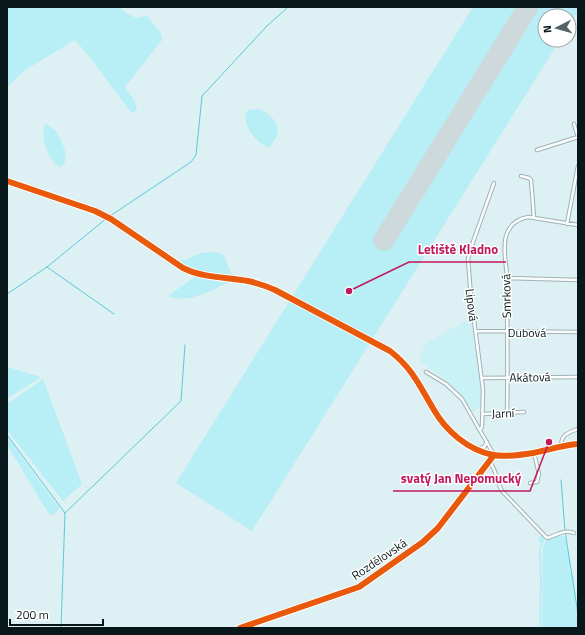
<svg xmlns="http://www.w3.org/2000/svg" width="585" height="635" viewBox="0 0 585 635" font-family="'Titillium Web',sans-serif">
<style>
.built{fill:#caf1f6}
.green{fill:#b8eef5}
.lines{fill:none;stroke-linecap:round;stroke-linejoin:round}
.stream{stroke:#58cbd8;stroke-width:1}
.runway{stroke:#cdd9db;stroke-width:21}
.minor-casing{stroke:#a1b1b4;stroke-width:4.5}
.tertiary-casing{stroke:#a1b1b4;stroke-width:5}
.minor{stroke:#fafdfd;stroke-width:2.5}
.tertiary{stroke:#fafdfd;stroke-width:3}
.cycleway-casing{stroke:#fff;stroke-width:8}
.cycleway{stroke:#e8590c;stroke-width:6}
.labels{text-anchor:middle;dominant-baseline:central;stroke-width:3;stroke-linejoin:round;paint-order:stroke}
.street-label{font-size:12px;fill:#07171a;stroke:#fff}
.leader{fill:none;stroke:#c2185b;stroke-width:1.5}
.callout-dot{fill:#c2185b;stroke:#fff;stroke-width:1.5}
.callout-label{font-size:13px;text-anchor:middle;font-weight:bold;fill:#c2185b;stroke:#fff;stroke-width:3;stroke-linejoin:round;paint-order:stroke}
</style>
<rect width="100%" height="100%" fill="#ddf0f3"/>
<path class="built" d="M471 320 482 391V406L472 412 462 396 447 381 418 360 426 343 463 322Z"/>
<path class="green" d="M7 7H120L125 12 136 18 147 16 149 18 162 35V40L125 87 134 100 137 110 133 113 130 111 89 56 75 40 25 70 7 87Z
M473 7H578V11L569 25V16H545V40H560L252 531 176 483Z
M258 109C268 112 281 123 277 135 276 139 272 143 270 147 258 147 242 124 246 113L248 110Z
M46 123C49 126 53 129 56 132 62 140 72 161 60 167 48 161 39 135 46 123Z
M201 253 215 252 224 255 231 273 236 276 201 274 178 261 180 260H185Z
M196 276 232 281C212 289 190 305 168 296Z
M7 367 41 377 7 399Z
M43 379 82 484 63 501 7 430V404Z
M7 437 59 508V509L53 515 49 514 7 445Z
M558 535 565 537 567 545 566 547C569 552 572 564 569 570L573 575 578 611 576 616 578 618V628H542L543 547 546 541Z
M543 536 545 540 542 546 541 551 542 581 541 628H539L540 580 539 553 541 544 539 542V537Z"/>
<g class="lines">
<path class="stream" d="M47 267 114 314
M7 294 47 267 107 218 191 162 196 155 202 96 267 26 288 7
M7 435 65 513 61 628
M561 480 565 531 578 614
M65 513 181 401 185 345"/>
<path class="runway" d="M384 240 528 7"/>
<defs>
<path id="minor" d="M574 124 578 137
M537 150 578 137
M521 176 529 178 531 180 534 218
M567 224 578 166
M507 278 578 280
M475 331 578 332
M426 372 446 384 462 399 494 455
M482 378 578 377
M507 413C508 369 507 324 507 279 507 266 502 250 506 236 509 226 517 219 528 217L578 225
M483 414 524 412
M480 430 482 427 483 390 471 297 468 259 473 242 494 183
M561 447C561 434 568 433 578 429
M477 449 484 447 487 442
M489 461C497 470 496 481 502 491L545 536 547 538C558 535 563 529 574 533
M530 483 537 482 539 474 534 453"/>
<path id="tertiary" d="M7 181 95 211 111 219 183 268C203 278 226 277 248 281 257 283 266 286 275 290L390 351C413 369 419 385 434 410 446 431 468 450 493 455 505 457 521 455 533 453 548 450 563 445 578 444
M240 628 359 587 423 542 438 528 494 455"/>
</defs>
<use href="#minor" class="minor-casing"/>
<use href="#tertiary" class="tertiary-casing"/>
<use href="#minor" class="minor"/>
<use href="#tertiary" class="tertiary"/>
<defs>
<path id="cycleway" d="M7 181 95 211 111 219 183 268C203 278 226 277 248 281 257 283 266 286 275 290L390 351C413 369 419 385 434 410 446 431 468 450 493 455 505 457 521 455 533 453 548 450 563 445 578 444
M240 628 359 587 423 542 438 528 494 455"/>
</defs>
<use href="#cycleway" class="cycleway-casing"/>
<use href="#cycleway" class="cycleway"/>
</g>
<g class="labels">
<g class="street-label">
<text transform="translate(506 296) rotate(-91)">Smrková</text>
<text transform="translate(472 305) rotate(83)">Lipová</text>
<text x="527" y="332">Dubová</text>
<text transform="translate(530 377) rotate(-1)">Akátová</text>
<text transform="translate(503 413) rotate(-2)">Jarní</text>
<text transform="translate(379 559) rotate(-34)">Rozdělovská</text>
</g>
</g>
<path class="leader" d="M349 291L409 262H506M549 442L530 491H393"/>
<g class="callout-dot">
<circle cx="349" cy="291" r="4"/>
<circle cx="549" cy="442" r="4"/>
</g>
<g class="callout-label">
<text x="458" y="254">Letiště Kladno</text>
<text x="461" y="483">svatý Jan Nepomucký</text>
</g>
<rect width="585" height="635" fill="none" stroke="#07171a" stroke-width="16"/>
<g transform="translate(557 28) rotate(264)"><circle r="19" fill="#ffffff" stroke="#9ca2a3"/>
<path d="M0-3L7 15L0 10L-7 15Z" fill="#526366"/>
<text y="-6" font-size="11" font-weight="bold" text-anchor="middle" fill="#07171a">N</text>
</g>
<path d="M10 619v6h93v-6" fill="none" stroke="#07171a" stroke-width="2"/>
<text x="16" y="619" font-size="12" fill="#07171a" stroke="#ffffff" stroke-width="3" paint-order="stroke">200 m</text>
</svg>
